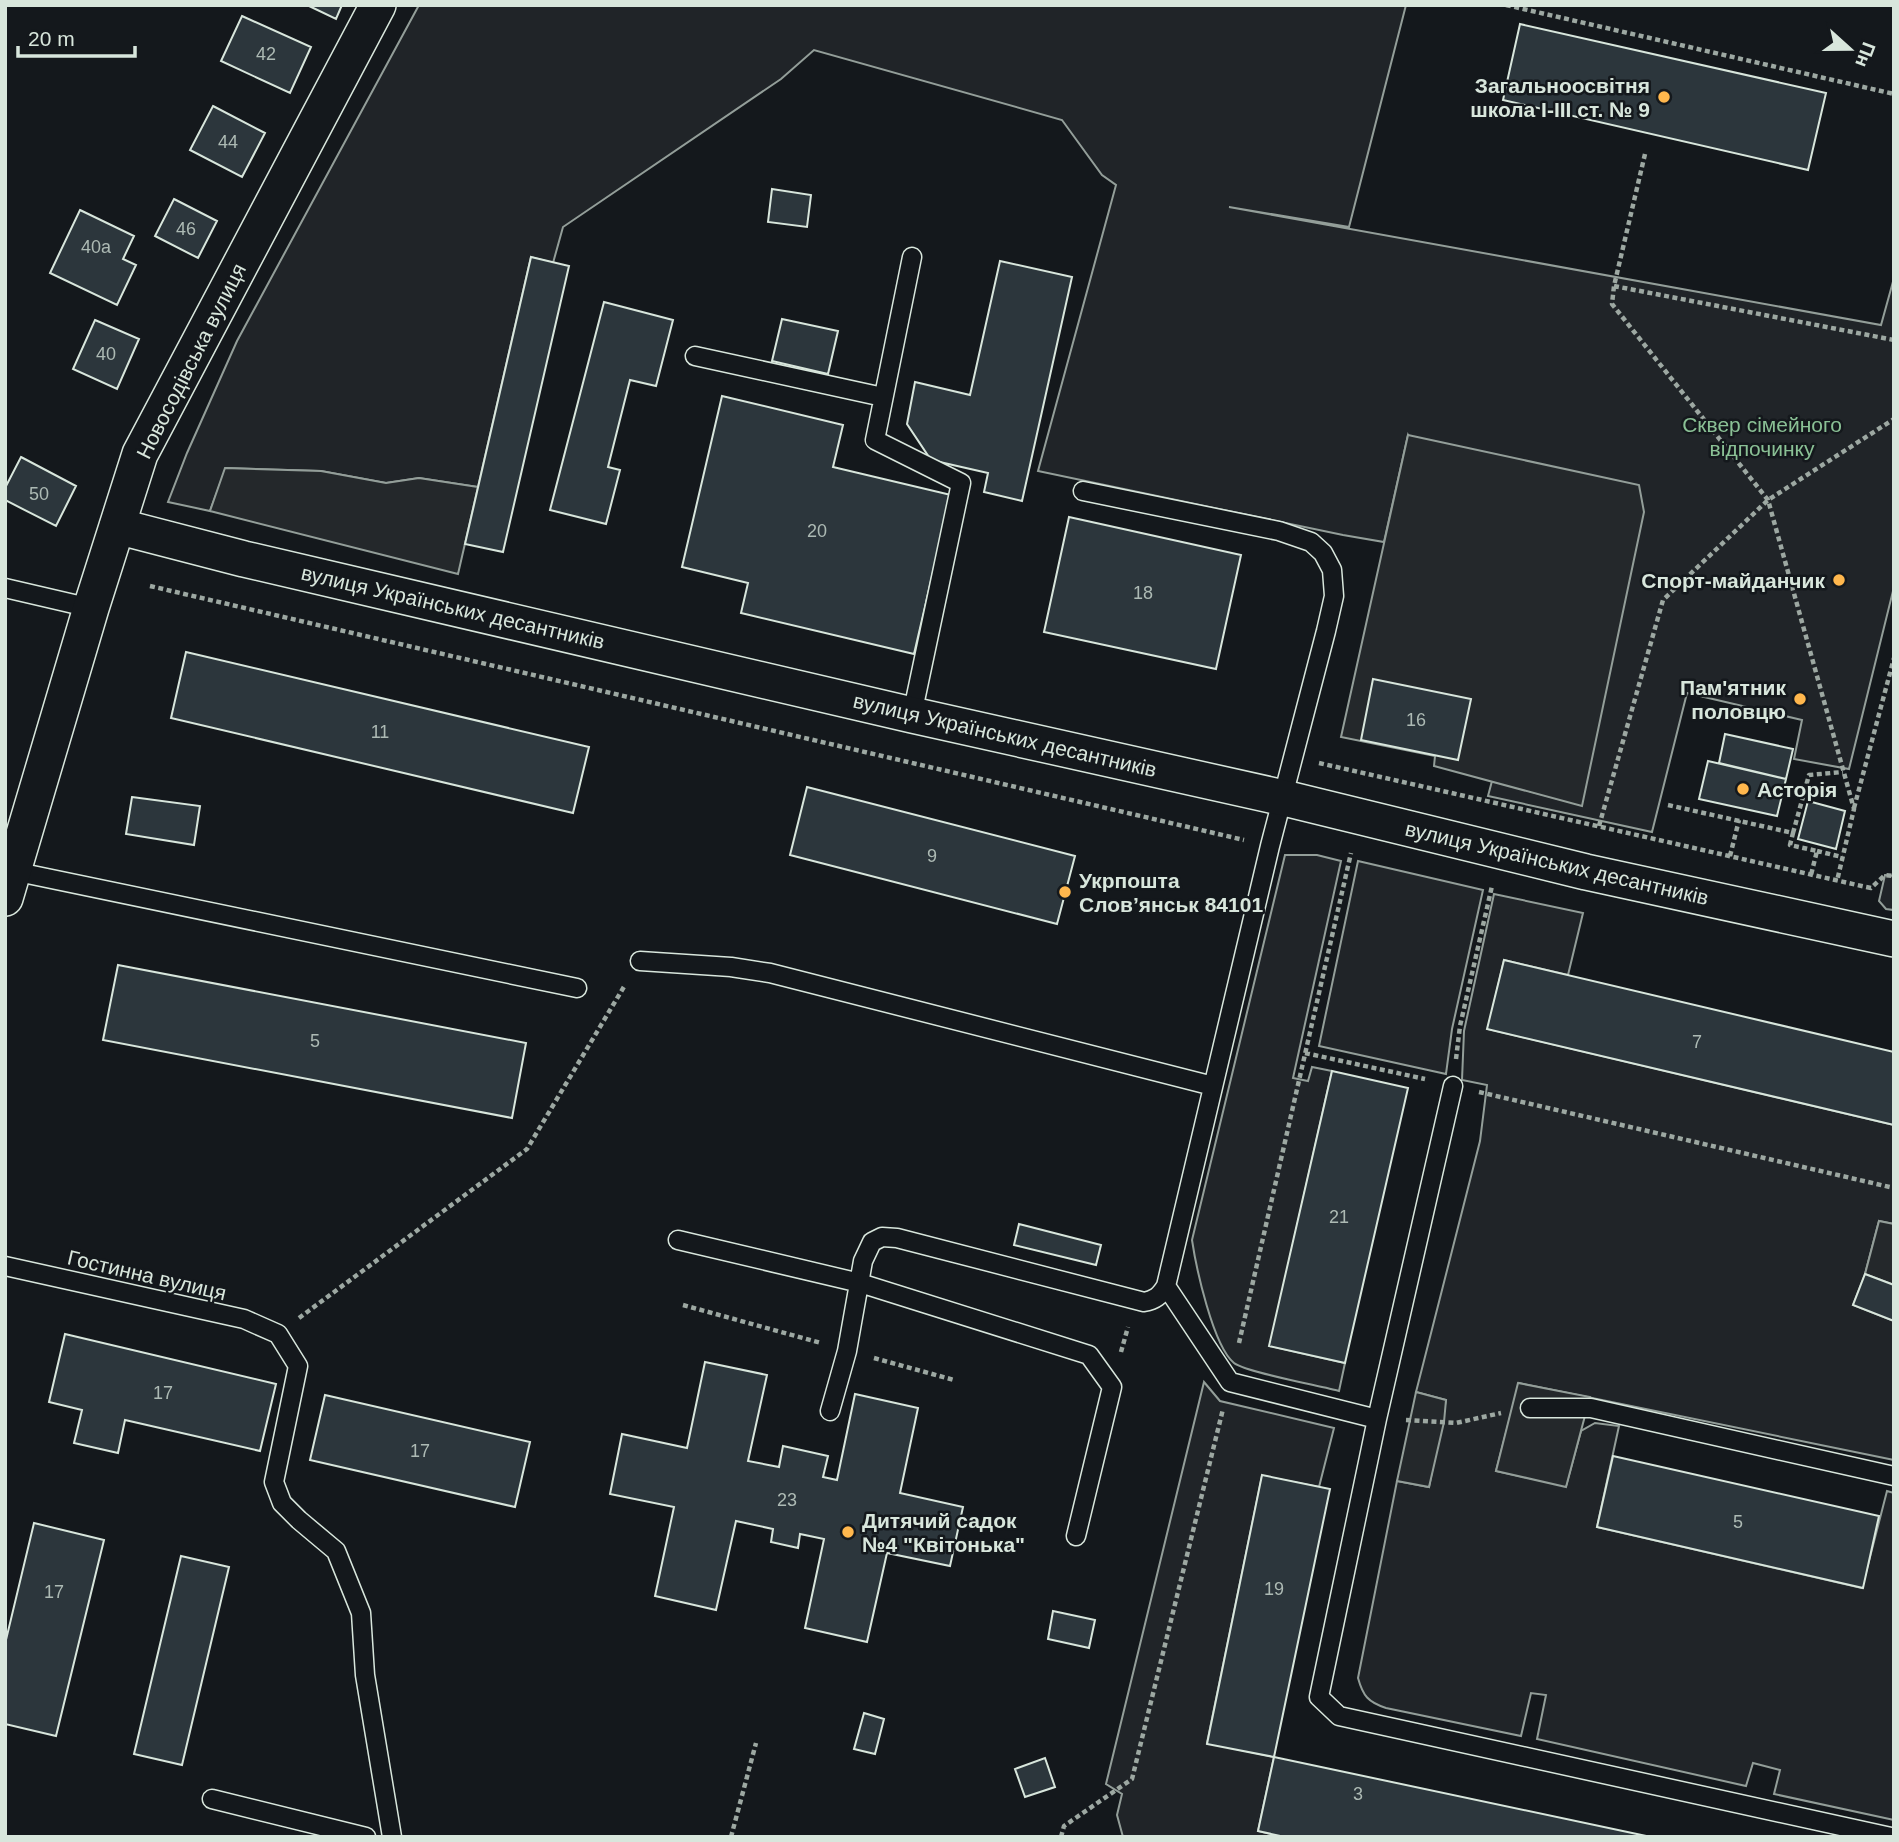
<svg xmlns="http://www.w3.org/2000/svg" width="1899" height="1842" viewBox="0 0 1899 1842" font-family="Arial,sans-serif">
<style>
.green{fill:#202428;stroke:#939e99;stroke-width:2}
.parking{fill:#24282b;stroke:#939e99;stroke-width:2}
.building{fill:#2c363c;stroke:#d8e6dc;stroke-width:2}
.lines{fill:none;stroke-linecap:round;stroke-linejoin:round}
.service-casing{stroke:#d8e6dc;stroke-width:21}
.minor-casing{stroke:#d8e6dc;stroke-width:38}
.path{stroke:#9da8a2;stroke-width:4.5;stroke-dasharray:5 3.5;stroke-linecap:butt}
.service{stroke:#14181c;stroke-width:18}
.minor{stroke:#14181c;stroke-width:35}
.poi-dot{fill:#ffb74d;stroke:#14181c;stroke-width:2.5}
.labels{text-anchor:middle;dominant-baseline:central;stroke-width:5;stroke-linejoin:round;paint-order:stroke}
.number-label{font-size:18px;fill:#adbab4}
.poi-label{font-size:21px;font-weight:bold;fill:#d8e6dc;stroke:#14181c;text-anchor:end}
.street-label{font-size:21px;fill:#d8e6dc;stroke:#14181c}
.park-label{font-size:21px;fill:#8ac095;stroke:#14181c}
</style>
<rect width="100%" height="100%" fill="#14181c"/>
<path class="green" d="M419 5H1406L1349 227 1229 207 1881 325 1894 278V587L1849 769 1794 759 1802 720 1687 693 1652 832 1488 796 1492 781 1581 805 1408 435 1384 542 1343 535 1038 471 1116 185 1102 175 1062 120 814 50 781 79 563 227 553 263 531 257 478 487 419 478 386 483 321 471 226 468 210 511 168 502 187 453 237 341Z
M1285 855H1317L1341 861 1293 1078 1308 1081 1312 1067 1332 1071 1270 1346 1345 1363 1339 1391C1321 1386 1245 1372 1234 1363 1213 1346 1196 1267 1192 1240Z
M1358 861 1483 890 1452 1029 1446 1074 1319 1046Z
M1885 875 1894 876V910L1886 909 1879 901Z
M1494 894 1583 913 1568 975 1504 960 1488 1029 1894 1125V1224L1879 1221 1865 1274 1853 1305 1894 1321V1460L1519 1383 1496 1471 1566 1486 1581 1431 1595 1423 1619 1426 1597 1527 1862 1588 1887 1491 1894 1493V1820L1774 1794 1780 1770 1753 1763 1746 1786 1537 1739 1546 1695 1531 1693 1521 1736 1386 1708C1368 1702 1363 1696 1358 1678L1397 1481 1429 1487 1446 1400 1416 1392 1480 1141 1487 1085 1462 1080 1464 1031Z
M1204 1382 1220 1401 1334 1428 1319 1487 1262 1476 1207 1743 1274 1757 1258 1831 1285 1837H1123L1117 1815 1122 1794 1106 1784Z"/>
<path class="parking" d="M1408 435 1639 485 1644 512 1582 806 1434 766 1435 756 1341 737Z
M225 468 321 471 386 483 419 478 478 487 458 574 210 511Z
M1879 1221 1894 1224V1285L1865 1274Z
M1518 1383 1590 1397 1566 1487 1496 1471Z
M1416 1392 1446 1400 1444 1422 1429 1487 1397 1481Z"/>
<path class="building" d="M307 5H342L336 19Z
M242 16 311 47 290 93 221 61Z
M1520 24 1826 93 1808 170 1503 100Z
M213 106 265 133 242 177 190 150Z
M772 189 811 195 807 227 768 222Z
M174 199 217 221 198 258 155 236Z
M80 210 134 236 123 259 136 265 117 305 50 273Z
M531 257 569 266 503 552 465 544Z
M1000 261 1072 277 1022 501 984 492 988 473 931 460 907 424 915 382 970 395Z
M604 302 673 320 656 386 630 380 608 467 620 470 606 524 550 510Z
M782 319 838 331 828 374 772 361Z
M95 320 139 339 117 389 73 369Z
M722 396 843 425 833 467 951 495 914 654 741 613 748 583 682 567Z
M21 457 76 486 56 526 5 500V488Z
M1069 517 1241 555 1216 669 1044 632Z
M186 652 589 747 573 813 171 718Z
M1373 679 1471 699 1458 760 1361 740Z
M1725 734 1793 749 1786 779 1719 763Z
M1708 761 1786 779 1777 816 1699 799Z
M807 787 1075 856 1057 924 790 855Z
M132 797 200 806 194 845 126 834Z
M1808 801 1845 811 1836 849 1798 839Z
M1504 960 1894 1052V1125L1487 1029Z
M118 965 526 1043 512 1118 103 1040Z
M1332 1071 1408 1088 1345 1363 1269 1346Z
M1019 1224 1101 1245 1096 1265 1014 1245Z
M1865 1274 1894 1285V1321L1853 1305Z
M65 1334 276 1384 260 1451 125 1420 118 1453 74 1443 82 1410 49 1402Z
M705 1362 767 1375 748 1461 779 1467 783 1446 828 1456 823 1477 837 1480 855 1394 918 1408 900 1493 963 1507 950 1566 887 1553 867 1642 805 1628 824 1539 800 1534 798 1548 771 1542 773 1529 736 1521 716 1610 655 1596 674 1507 610 1494 622 1434 687 1448Z
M325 1395 530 1442 515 1507 310 1460Z
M1613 1456 1879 1516 1863 1588 1597 1527Z
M1262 1475 1330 1489 1274 1757 1207 1744Z
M34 1523 104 1540 56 1736 5 1724V1644Z
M181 1556 229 1567 182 1765 134 1754Z
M1053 1611 1095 1620 1089 1648 1048 1639Z
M864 1713 884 1719 875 1754 854 1749Z
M1274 1757 1651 1837H1285L1258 1831Z
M1045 1758 1055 1787 1025 1797 1015 1769Z"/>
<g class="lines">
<defs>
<path id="service" d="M695 356 883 397
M1083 491 1279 531 1311 542 1323 553 1332 570 1334 596 1326 631 1270 846 1166 1286 1230 1382 1377 1419
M5 588 91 608
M912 715 961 483 875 440 912 257
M13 871 577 988
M640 961 731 967 770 973 1213 1086
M1453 1086 1377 1419 1319 1697 1339 1716 1891 1837
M678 1240 860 1283 1089 1355 1112 1387 1076 1536
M5 1266 244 1319 278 1334 298 1366 274 1482 282 1503 299 1520 336 1551 361 1613 365 1675 392 1837
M1530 1408H1591L1894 1476
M830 1411 847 1351 863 1261 872 1242 882 1237 897 1238 1144 1302C1155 1300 1160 1296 1166 1286
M212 1799 366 1837"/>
<path id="minor" d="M117 526 244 559 912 715 1284 798 1586 872 1894 939
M5 898 91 608 140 454 378 5"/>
</defs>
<use href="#service" class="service-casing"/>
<use href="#minor" class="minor-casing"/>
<path class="path" d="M1506 5 1894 94
M1645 154 1614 286 1612 304 1768 500 1854 809 1837 881
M1614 286 1894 340
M150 586 1244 840
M1319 763 1866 887 1871 888 1885 875 1894 876
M1668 805 1793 833 1790 845 1817 851 1811 875
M1854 808 1894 658
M1599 826 1663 600 1768 500 1894 419
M1793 833 1809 775 1843 772
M1817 851 1842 857
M1730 856 1739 820
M1305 1053 1425 1079
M1456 1059 1460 1026 1492 886
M1479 1092 1894 1188
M683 1305 821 1343
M299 1318 527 1149 625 985
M1239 1343 1351 853
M1121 1352 1128 1327
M874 1358 954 1380
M1406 1420 1456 1423 1501 1413
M731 1837 756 1743
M1061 1837 1064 1826 1132 1779 1223 1409"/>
<use href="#service" class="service"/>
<use href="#minor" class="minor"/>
</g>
<g class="poi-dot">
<circle cx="1664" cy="97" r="7"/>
<circle cx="1839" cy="580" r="7"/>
<circle cx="1800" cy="699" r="7"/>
<circle cx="1743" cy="789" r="7"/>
<circle cx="1065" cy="892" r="7"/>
<circle cx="848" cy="1532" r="7"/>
</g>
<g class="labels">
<g class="number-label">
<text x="266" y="54">42</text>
<text x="228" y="142">44</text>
<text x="186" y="229">46</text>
<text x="96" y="247">40а</text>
<text x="106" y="354">40</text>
<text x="39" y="494">50</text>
<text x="817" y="531">20</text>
<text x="1143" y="593">18</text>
<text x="1416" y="720">16</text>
<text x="380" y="732">11</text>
<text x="932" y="856">9</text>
<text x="315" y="1041">5</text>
<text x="1697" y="1042">7</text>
<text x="1339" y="1217">21</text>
<text x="163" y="1393">17</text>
<text x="420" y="1451">17</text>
<text x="787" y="1500">23</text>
<text x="1738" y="1522">5</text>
<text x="1274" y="1589">19</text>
<text x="54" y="1592">17</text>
<text x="1358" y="1794">3</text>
</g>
<g class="poi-label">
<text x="1650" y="85">Загальноосвітня<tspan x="1650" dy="24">школа І-ІІІ ст. № 9</tspan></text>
<text x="1825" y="580">Спорт-майданчик</text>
<text x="1786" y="687">Пам'ятник<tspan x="1786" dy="24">половцю</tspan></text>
<text x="1757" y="789" text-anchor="start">Асторія</text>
<text x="1079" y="880" text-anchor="start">Укрпошта<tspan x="1079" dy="24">Слов’янськ 84101</tspan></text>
<text x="862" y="1520" text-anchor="start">Дитячий садок<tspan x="862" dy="24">№4 "Квітонька"</tspan></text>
</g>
<g class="street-label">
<text transform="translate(191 361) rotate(-63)">Новосодівська вулиця</text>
<text transform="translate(453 607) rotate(13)">вулиця Українських десантників</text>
<text transform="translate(1005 735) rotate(13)">вулиця Українських десантників</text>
<text transform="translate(1557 863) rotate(13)">вулиця Українських десантників</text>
<text transform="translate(147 1275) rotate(13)">Гостинна вулиця</text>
</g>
<g class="park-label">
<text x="1762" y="424">Сквер сімейного<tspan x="1762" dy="24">відпочинку</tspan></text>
</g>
</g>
<rect width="1899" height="1842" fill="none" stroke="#d8e6dc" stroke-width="14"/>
<g transform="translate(1850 49) rotate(111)" stroke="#14181c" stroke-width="5" paint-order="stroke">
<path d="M0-5L12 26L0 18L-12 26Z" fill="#d8e6dc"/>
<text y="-10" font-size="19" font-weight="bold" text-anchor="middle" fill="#d8e6dc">Пн</text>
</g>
<path d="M18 46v10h117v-10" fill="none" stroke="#d8e6dc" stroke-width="3.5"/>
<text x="28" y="46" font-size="21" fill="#d8e6dc" stroke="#14181c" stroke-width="5" paint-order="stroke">20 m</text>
</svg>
